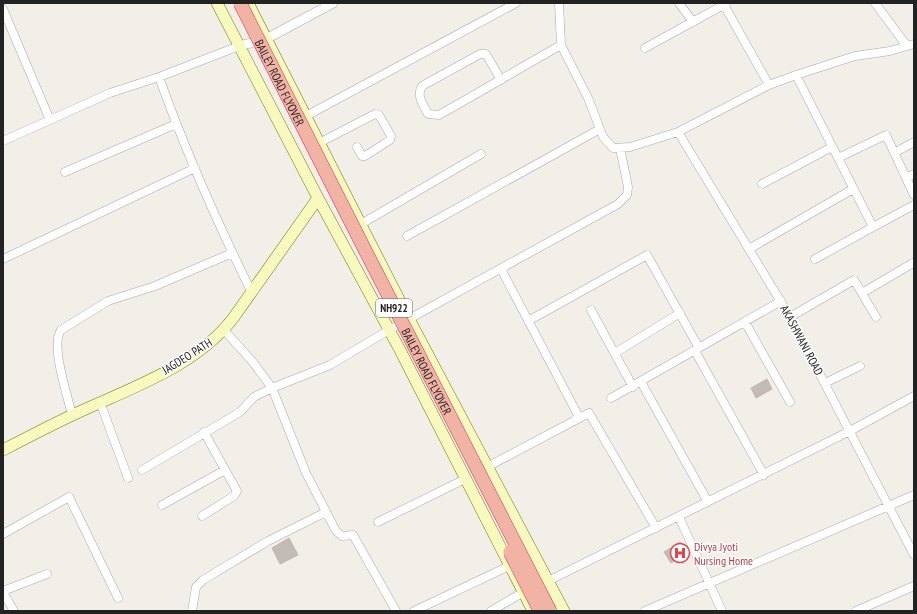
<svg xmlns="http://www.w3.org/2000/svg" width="917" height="614" viewBox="0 0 917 614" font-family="'PT Sans Narrow',sans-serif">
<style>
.building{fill:#c3bbb5;stroke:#c4b5ab}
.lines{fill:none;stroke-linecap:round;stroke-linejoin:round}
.minor-casing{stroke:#a9a9a9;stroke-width:9}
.tertiary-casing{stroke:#a9a9a9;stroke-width:10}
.secondary-casing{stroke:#717c06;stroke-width:12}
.minor{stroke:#fff;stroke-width:8}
.tertiary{stroke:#fff;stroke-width:9}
.secondary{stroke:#f8f9bf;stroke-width:11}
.trunk-bridge-casing{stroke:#da2b6b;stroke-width:14;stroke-linecap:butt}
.trunk-bridge{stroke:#f1b4a4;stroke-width:13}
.labels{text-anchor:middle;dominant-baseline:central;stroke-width:3;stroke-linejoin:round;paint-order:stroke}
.shield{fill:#fff;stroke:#646464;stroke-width:1}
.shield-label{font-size:11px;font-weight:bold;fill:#222}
.street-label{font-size:12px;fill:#222;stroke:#fff}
.health-label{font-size:12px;fill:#be3a42;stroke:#fff;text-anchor:start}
</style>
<rect width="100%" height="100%" fill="#f2efe9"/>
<path class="building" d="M767 379 772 389 756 398 751 388Z
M289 538 298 555 280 564 272 548Z
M680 542 687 553 671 563 664 552Z"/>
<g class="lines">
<defs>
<path id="minor" d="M559 3 561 45 588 98 603 137 613 148 630 147 678 132 769 85 796 75 855 56 890 51 914 44
M679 3 693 22
M875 3 907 46
M724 5 769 85
M3 9 50 120
M645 48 727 3
M796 75 873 227 914 205
M159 77C185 150 217 222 251 291
M501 80 486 54H480L422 86C416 96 423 104 428 114L439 115C480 92 520 68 561 45
M306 116 516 3
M678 132 790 317 914 555
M3 141 110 93 159 77 239 46
M319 143 375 114 379 115 391 136 390 140 365 156H362L357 147
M894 153 914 142
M838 158 886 135 914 195
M65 172 176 124
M906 178 914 174
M762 184 832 147
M361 224 481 154
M407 236 600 129
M749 249 853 189
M3 259 195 168
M815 259 873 227
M501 269 579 417
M862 293 913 263
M591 310 633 387
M790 317 854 280 876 317
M528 321 647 255 699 348
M745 322 790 402
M224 330 252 361 272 388 306 473 336 531 342 536 353 535 396 611
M695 351 764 475
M615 353 680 313
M641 382 708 502
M825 383 860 366
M611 398 781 301
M100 402 128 478
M72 415C68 397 50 345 61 330L108 301 155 286 232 253
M487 467 589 413 656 528
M142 470 240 412 254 397 272 388 330 365 389 330 618 204 627 195 628 187 620 148
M162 505 225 470
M202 516 234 496 237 491 204 432
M679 517 722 611
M378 522 465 479
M3 534 69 497 118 598
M544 583 850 431 914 396
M3 591 47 574
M3 592 14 611
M192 611 196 587 203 580 268 541 326 512
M414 611 509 566
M491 611 527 590
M645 611 914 495
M856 611 914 586"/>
<path id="tertiary" d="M239 46 266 39 333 3"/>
<path id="secondary" d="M217 3 318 198 400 350 533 611
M248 3 409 319 564 611
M3 450C28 437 53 424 79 412 133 387 197 366 234 317L318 198"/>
</defs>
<use href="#minor" class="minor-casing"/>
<use href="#tertiary" class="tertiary-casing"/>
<use href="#secondary" class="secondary-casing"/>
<use href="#minor" class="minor"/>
<use href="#tertiary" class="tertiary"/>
<use href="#secondary" class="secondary"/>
<defs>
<g id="trunk-bridge">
<path id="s1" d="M240 3 364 248 550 611"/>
<path d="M510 552 540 611"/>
</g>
</defs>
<use href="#trunk-bridge" class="trunk-bridge-casing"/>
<use href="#trunk-bridge" class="trunk-bridge"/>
</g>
<defs>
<symbol id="hospital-ring" viewBox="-11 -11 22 22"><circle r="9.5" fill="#fff" stroke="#e0444e" stroke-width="1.5"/><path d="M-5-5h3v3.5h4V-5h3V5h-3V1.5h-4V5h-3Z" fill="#e0444e"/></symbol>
</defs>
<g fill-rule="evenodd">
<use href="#hospital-ring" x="669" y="542" width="22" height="22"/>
</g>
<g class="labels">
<rect class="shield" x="376" y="299" width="36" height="18" rx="3"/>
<g class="shield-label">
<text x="394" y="308">NH922</text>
</g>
<g class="street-label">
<text stroke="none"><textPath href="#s1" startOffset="89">BAILEY ROAD FLYOVER</textPath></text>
<text transform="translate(802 340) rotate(62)">AKASHWANI ROAD</text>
<text transform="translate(187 356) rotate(-32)">JAGDEO PATH</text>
<text stroke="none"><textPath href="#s1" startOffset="413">BAILEY ROAD FLYOVER</textPath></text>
</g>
<g class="health-label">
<text x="694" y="546">Divya Jyoti<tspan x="694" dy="14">Nursing Home</tspan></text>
</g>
</g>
<rect width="917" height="614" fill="none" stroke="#222222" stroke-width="8"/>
</svg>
